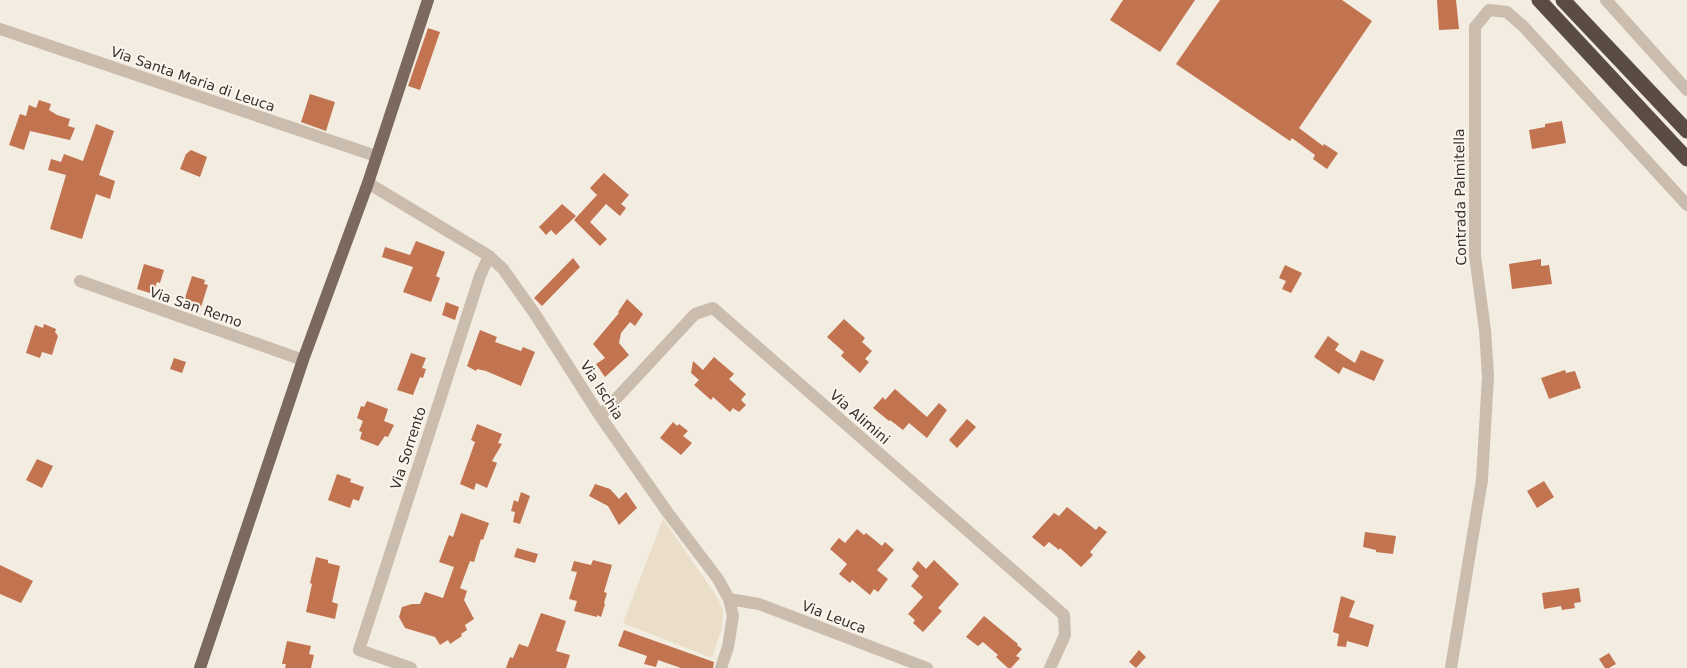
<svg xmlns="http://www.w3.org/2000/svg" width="1687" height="668" viewBox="0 0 1687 668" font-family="'DejaVu Sans',sans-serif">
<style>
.plaza{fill:#eadec9}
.building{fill:#c27350}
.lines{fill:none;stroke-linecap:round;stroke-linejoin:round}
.minor{stroke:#cbbdad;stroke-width:12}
.major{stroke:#7b695d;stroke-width:12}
.highway{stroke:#5a4c43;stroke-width:15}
.labels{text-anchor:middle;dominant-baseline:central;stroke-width:4;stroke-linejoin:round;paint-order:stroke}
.street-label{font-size:14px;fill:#39312b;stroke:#faf5ed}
</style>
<rect width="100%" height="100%" fill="#f3ece1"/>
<path class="plaza" d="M663 519 717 597 723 610 722 627 712 658 623 623Z"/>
<path class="building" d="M1123 0H1195L1160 52 1110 20Z
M1220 0H1342L1372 21 1299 128 1323 146 1324 144 1338 153 1327 169 1313 159 1315 155 1292 138 1290 141 1176 64Z
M1437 0H1456L1459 29 1439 30Z
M428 28 440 32 420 90 408 86Z
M310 94 335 102 326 131 301 122Z
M39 100 51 104 49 110 57 115 70 119 68 126 75 128 70 140 30 131 24 150 9 145 20 114 26 116 29 105 36 108Z
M1562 121 1566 143 1532 149 1529 130 1545 127V124Z
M96 124 114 131 99 175 115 181 110 199 96 194 82 239 50 229 66 175 48 170 51 159 61 162 64 154 83 161Z
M191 150 207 157 200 177 180 169 186 154Z
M604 173 629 195 621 204 626 208 620 216 606 204 590 222 607 239 600 246 574 220 597 195 590 188Z
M562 204 576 216 556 235 551 230 546 235 539 227Z
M416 241 445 252 436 276 440 278 431 302 403 292 413 267 382 257 385 247 410 255Z
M573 258 580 267 542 306 534 298Z
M1541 259V266L1549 265 1552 284 1512 289 1509 264Z
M144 264 164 270 160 283 157 282 153 294 137 289Z
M1285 265 1302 273 1291 293 1282 289 1286 281 1279 278Z
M192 276 205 280 204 284 208 285 201 307 184 301Z
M627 299 643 314 635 326 630 322 621 333 619 343 629 355 605 377 596 364 605 358 593 344 619 313 618 312Z
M446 302 459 307 455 320 442 315Z
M844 319 865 338 862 342 872 351 865 359 869 362 860 373 841 356 844 352 827 337Z
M44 324 56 329 55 332 58 336 52 355 42 352 40 358 26 353 35 325 43 328Z
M480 330 497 337 495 342 521 351 523 347 535 352 521 386 486 371 477 369 476 371 467 366Z
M1328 336 1339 344 1335 350 1355 363 1361 350 1384 360 1374 381 1343 367 1339 374 1314 357Z
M411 353 426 358 422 368 426 369 423 378 420 377 413 395 397 390Z
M714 357 734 374 729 379 746 394 741 400 746 405 739 412 733 408 730 412 713 397 711 400 694 385 699 380 691 373 693 361 703 370Z
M174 358 186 362 182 373 170 369Z
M1565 370 1566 373 1575 371 1581 388 1549 399 1541 378Z
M895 389 927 417 939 403 947 410 927 438 909 423 903 430 890 420 889 421 873 408 883 397 885 400Z
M367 401 388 409 384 421 394 425 388 437 385 436 378 446 360 439 362 432 359 431 363 421 357 418 361 406 364 407Z
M967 419 976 427 957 448 949 440Z
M673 422 677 426 679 424 688 431 683 436 692 443 681 455 660 438Z
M477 424 502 434 498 443 502 444 492 461 497 463 487 488 476 483 474 490 460 484 475 442 471 440Z
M37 459 53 466 42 488 26 480Z
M337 474 351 479 350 482 364 487 359 501 353 499 350 508 328 500Z
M1544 481 1554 497 1537 508 1527 491Z
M595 484 610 489 619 499 626 492 637 508 619 525 608 506 589 496Z
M521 492 530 496 520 524 513 522 515 512 511 511 514 500 518 502Z
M1067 507 1096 530 1099 526 1107 532 1090 552 1093 555 1081 567 1060 548 1059 550 1049 542 1044 547 1032 537 1054 513 1059 516Z
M461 513 489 523 483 540 481 539 474 562 470 561 460 588 467 591 464 600 474 619 465 625 467 630 461 634 462 636 450 644 448 640 440 645 435 637 405 628 399 617 402 607 412 604H420L425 592 443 598 454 567 439 562 449 535 453 537Z
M857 529 864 535 866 533 882 546 885 542 894 550 877 570 888 579 878 592 874 589 870 595 852 580 850 583 839 574 847 564 830 549 839 538 845 543Z
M1365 532 1396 536 1393 554 1376 552V550L1363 547Z
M517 548 538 554 535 563 514 557Z
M316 557 328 560V563L340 566 332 602 338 604 335 619 306 612 312 584 310 583Z
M593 560 612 565 604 592 607 593 604 603 605 604 601 617 597 615V617L574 611 577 601 569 599 577 572 571 571 574 561 591 565Z
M934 560 959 584 938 608 942 611 923 632 913 623 915 620 908 614 923 597 911 586 919 576 912 569 918 561 926 569Z
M0 565 33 581 21 603 0 594Z
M1579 588 1581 602 1574 603 1575 608 1562 610 1561 606 1544 609 1542 593Z
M1341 596 1355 601 1349 617 1374 625 1368 647 1347 641 1346 647 1337 646 1339 634 1333 632Z
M541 613 566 621 556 651 570 655 566 668H506L510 657 513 658 519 644 528 647Z
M984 616 1018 644 1017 645 1022 649 1016 656 1020 658 1011 668H1008L996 657 998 655 983 642 978 646 966 637Z
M624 630 714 662 713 668H681L658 660 656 667 644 664 647 656 618 646Z
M287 641 311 646 309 654 314 655 311 668H285L286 664H282Z
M1139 650 1146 657 1136 668 1129 662Z
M1609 653 1616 664 1609 668H1605L1599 659Z"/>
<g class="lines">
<path class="minor" d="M1606 0 1687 90
M0 29 376 156
M368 183 489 256 503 269 535 314 600 416 668 513 718 579 729 599 733 616 728 647 721 668
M80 281 303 360
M600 416 695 314 713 308 1064 615 1065 635 1050 668
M729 599 759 604 927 668
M411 668 359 650 480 276 489 256
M1451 668 1482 480 1488 376 1485 330 1475 256V27L1489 10 1507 12 1524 27 1687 205"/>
<path class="major" d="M200 668 303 360 368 183 428 0"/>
<path class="highway" d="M1539 0 1687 159
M1563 0 1687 131"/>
</g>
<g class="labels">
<g class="street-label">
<text transform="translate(193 79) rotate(19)">Via Santa Maria di Leuca</text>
<text transform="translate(1460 197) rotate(-91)">Contrada Palmitella</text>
<text transform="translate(196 307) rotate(19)">Via San Remo</text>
<text transform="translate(602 390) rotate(57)">Via Ischia</text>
<text transform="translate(860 417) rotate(41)">Via Alimini</text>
<text transform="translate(408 448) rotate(-72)">Via Sorrento</text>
<text transform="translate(834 617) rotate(21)">Via Leuca</text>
</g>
</g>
</svg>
